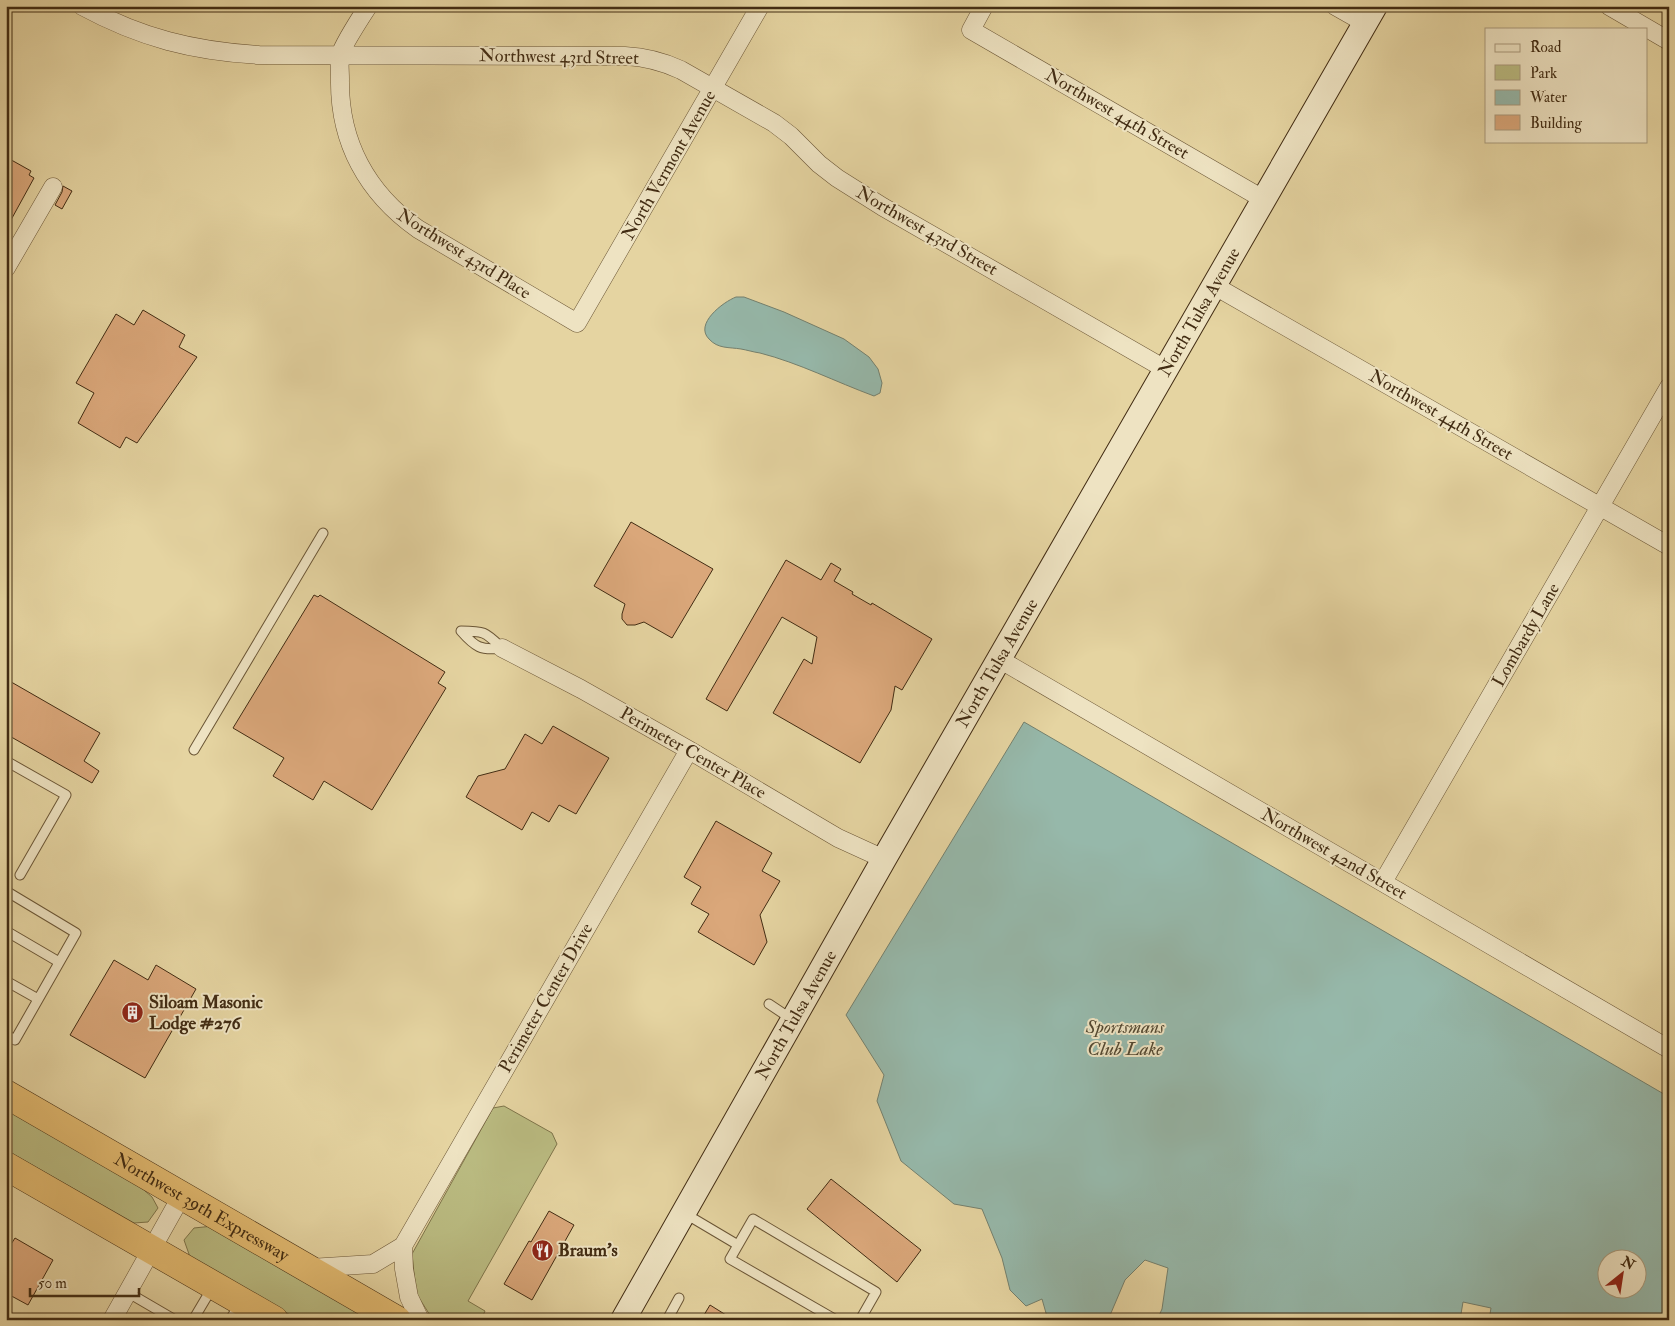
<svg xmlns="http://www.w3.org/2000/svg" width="1675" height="1326" viewBox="0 0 1675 1326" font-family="'IM FELL Double Pica',serif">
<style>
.green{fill:#babb81;stroke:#7e744a}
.water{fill:#96b8aa;stroke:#74806e;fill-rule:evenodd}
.building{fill:#daa77a;stroke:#422c13}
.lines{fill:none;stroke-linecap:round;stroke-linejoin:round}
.lane-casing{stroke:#6b5636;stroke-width:11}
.street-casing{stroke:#6b5636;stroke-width:19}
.secondary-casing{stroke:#422c13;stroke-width:26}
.highway-casing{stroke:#422c13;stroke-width:29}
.lane{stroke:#eee3c2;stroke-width:9}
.street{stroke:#eee3c2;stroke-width:18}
.secondary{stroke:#eee3c2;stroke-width:24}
.highway{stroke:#e2ba70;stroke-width:28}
.labels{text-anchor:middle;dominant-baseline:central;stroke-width:4;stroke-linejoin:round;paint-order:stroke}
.street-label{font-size:18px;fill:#422c13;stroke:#eee3c2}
.poi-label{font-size:18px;font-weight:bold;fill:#422c13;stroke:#eee3c2;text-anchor:start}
.water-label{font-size:19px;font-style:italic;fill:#534831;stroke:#eee3c2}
</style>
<rect width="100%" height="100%" fill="#e5d4a1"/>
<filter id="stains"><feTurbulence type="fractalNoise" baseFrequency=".004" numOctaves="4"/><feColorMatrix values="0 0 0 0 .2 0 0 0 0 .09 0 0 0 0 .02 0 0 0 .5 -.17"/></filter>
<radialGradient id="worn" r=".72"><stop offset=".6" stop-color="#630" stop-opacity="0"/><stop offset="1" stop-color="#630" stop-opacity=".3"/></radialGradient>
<path class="green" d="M504 1106 552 1133 557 1144 468 1301 485 1311 481 1320H433L416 1293 412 1254 493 1108Z
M6 1108 137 1184 152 1197 158 1208 148 1222 134 1223 6 1150Z
M213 1226 375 1320H299L190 1257 184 1240 194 1228Z"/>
<path class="water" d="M736 297H744L784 312 844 339 869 357 878 369 882 383 880 393 874 396C836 382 799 363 760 353 753 352 747 350 741 349 729 347 718 349 709 339 694 324 723 302 736 297Z
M1024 722 1669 1097V1320H1489L1491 1308 1463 1302 1460 1320H1157L1162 1309 1168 1268 1145 1260 1125 1280 1108 1320H1048L1042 1299 1026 1306 1010 1290 1002 1258 982 1209 954 1204 901 1161 877 1101 884 1075 846 1015ZM1608 1258H1638V1288H1608Z"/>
<path class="building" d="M6 157 31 171 29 175 34 178 6 229Z
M63 186 72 191 62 209 55 205 62 192Z
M143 310 185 335 179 347 197 357 137 443 126 437 120 448 78 423 94 393 76 383 116 314 134 325Z
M631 522 713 569 672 638 644 622 635 625H627L622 619V614L625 604 594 586Z
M786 560 821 580 831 563 841 569 834 581 853 592 852 594 871 605 872 603 932 639 902 690 895 686 891 710 860 763 773 713 804 659 812 664 817 637 782 617 727 711 706 699Z
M314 595 318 597 320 595 445 672 438 683 446 688 372 810 324 781 313 800 273 776 284 758 233 728Z
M6 679 100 733 84 761 99 771 92 783 6 734Z
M553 726 609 758 576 814 559 805 549 822 532 812 522 830 466 797 478 776 505 769 525 734 542 744Z
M716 821 772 853 762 871 780 881 760 915 767 942 754 965 698 932 709 914 691 904 701 887 684 877Z
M114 960 148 980 156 965 196 989 145 1078 70 1035Z
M831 1179 921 1250 897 1282 807 1209Z
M549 1211 574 1225 532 1300 504 1284 529 1241 531 1242Z
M15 1238 53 1260 28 1305 6 1293V1252Z
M710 1305 734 1320H701Z"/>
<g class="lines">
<defs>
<path id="lane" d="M461 631C485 631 485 632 502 648 481 651 475 647 461 631Z
M194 750 323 533
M6 761 66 795 20 875
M6 891 76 933 15 1040 6 1035
M6 931 59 962
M6 981 38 999
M769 1004 793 1020
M684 1213 738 1245
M127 1292 175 1320
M193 1320 212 1288
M230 1320 240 1303
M667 1320 679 1298
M836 1320 730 1259 753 1219 876 1292 860 1320"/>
<path id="street" d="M82 6C141 38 193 51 259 55L625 56C645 57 662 61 681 70L774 123 791 136 819 164 837 178 883 207 1165 369
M368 6C362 16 341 47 340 56 339 63 340 72 340 79 339 142 367 193 418 229L577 323 760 6
M984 6 971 30 1263 199
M1335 6 1365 23
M1609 6 1669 41
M6 268 53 187
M1213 285 1669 546
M502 648 581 689 689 750 838 838 884 859
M999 659 1669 1049
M1383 882 1669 387
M403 1246 404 1269 409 1297 420 1320
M310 1268 373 1264 403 1246 689 750
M112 1320 182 1195"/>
<g id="secondary">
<path id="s1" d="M623 1320 884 859 1375 6"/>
</g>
<g id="highway">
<path id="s2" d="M6 1094 397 1320"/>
<path d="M6 1166 274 1320"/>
</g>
</defs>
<use href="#lane" class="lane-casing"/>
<use href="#street" class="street-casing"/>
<use href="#secondary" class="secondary-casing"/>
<use href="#highway" class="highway-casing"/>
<use href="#lane" class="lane"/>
<use href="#street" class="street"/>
<use href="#secondary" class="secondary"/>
<use href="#highway" class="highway"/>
</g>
<defs>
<symbol id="building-disc" viewBox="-11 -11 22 22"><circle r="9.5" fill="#8f2418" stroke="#eee3c2"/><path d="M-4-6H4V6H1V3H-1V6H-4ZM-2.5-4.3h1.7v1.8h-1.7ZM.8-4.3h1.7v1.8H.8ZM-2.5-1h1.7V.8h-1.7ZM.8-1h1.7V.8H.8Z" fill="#fff"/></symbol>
<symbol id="restaurant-disc" viewBox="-11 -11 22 22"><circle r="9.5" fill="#8f2418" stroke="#eee3c2"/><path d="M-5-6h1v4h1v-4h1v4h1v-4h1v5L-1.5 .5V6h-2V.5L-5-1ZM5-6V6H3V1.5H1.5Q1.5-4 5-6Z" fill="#fff"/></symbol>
</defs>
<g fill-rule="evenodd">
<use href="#building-disc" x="120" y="1000" width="25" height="25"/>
<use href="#restaurant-disc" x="530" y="1238" width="25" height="25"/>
</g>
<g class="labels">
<g class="street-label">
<text transform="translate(559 57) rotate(1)">Northwest 43rd Street</text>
<text transform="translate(1117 114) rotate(30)">Northwest 44th Street</text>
<text transform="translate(669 165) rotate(-60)">North Vermont Avenue</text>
<text transform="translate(927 231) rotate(30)">Northwest 43rd Street</text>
<text transform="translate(464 254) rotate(32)">Northwest 43rd Place</text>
<text stroke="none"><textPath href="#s1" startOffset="1161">North Tulsa Avenue</textPath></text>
<text transform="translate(1441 415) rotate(30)">Northwest 44th Street</text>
<text transform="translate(1526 635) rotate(-60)">Lombardy Lane</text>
<text stroke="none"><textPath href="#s1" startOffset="756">North Tulsa Avenue</textPath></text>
<text transform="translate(693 753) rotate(30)">Perimeter Center Place</text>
<text transform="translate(1334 854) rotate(30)">Northwest 42nd Street</text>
<text transform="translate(546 998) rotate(-60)">Perimeter Center Drive</text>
<text stroke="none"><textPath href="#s1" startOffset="351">North Tulsa Avenue</textPath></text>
<text stroke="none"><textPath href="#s2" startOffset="226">Northwest 39th Expressway</textPath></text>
</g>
<g class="poi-label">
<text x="149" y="1002">Siloam Masonic<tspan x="149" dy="21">Lodge #276</tspan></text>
<text x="558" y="1250">Braum's</text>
</g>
<g class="water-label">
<text x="1125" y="1027">Sportsmans<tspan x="1125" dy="22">Club Lake</tspan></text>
</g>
</g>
<rect width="1675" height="1326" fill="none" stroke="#e5d4a1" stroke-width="25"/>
<rect x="8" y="8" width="1660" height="1311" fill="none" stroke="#422c13" stroke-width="2.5"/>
<rect x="12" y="12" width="1650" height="1301" fill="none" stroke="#422c13"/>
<rect x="1485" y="28" width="162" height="115" fill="#eee3c2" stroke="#a99a7c"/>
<rect x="1495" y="44" width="25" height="8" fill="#eee3c2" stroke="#a99a7c"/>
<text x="1530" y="52" font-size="15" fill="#422c13">Road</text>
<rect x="1495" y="65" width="25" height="15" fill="#babb81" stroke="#a99a7c"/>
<text x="1530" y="78" font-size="15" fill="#422c13">Park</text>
<rect x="1495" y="90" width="25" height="15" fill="#96b8aa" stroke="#a99a7c"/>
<text x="1530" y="102" font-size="15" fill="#422c13">Water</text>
<rect x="1495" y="115" width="25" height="15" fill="#daa77a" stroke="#a99a7c"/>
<text x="1530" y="128" font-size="15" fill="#422c13">Building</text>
<g transform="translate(1622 1274) rotate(30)"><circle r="24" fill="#eee3c2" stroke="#a99a7c"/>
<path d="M0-4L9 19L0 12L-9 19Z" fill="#8f2418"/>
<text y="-8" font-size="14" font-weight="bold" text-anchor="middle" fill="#422c13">N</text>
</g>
<path d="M30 1288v8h109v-8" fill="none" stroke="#422c13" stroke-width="2.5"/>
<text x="38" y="1288" font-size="15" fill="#422c13" stroke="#eee3c2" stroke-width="4" paint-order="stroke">50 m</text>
<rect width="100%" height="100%" filter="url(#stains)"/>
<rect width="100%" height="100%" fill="url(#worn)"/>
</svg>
